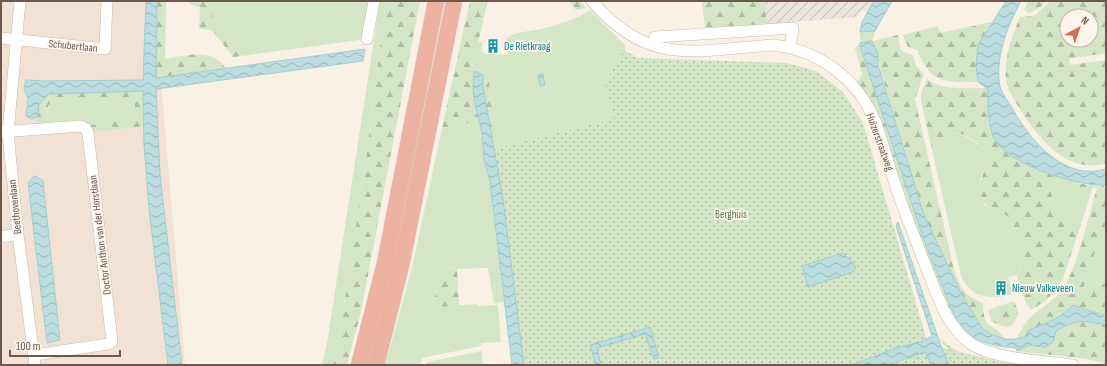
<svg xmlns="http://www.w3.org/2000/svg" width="1107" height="366" viewBox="0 0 1107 366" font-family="'Sofia Sans Condensed',sans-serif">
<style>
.residential{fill:#f1e2d4}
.industrial{fill:url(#industrial-furrows)}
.grass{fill:#d4e6c5}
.forest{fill:url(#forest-firs);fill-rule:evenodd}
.park{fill:url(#park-dots)}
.water{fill:url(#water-waves);stroke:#a3cdd2}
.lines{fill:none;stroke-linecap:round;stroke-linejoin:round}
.minor-casing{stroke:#cab8ac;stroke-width:12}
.highway-casing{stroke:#d7d0cd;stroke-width:17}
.minor{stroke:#fff;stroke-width:11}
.highway{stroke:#eeb2a2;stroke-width:16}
.labels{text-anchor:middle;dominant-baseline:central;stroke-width:3.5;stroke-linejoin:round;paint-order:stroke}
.street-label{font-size:11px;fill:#70574d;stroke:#fdf5eb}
.culture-label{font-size:11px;fill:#0d838f;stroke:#fdf5eb;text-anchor:start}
.park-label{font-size:11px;fill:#5a7a49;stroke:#fdf5eb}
</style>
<defs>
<pattern id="industrial-furrows" width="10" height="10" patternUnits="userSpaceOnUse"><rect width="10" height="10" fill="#eae4df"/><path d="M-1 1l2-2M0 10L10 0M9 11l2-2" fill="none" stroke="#c2bcb7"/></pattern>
<pattern id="forest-firs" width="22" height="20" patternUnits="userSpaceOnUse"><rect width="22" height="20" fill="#d4e6c5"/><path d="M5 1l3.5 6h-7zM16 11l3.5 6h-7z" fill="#b0bda2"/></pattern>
<pattern id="park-dots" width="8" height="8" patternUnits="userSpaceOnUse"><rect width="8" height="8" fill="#d4e6c5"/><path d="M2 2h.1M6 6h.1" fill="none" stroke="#b0bda2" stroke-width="1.8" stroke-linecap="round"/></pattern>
<pattern id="water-waves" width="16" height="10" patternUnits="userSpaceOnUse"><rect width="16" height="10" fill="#bcdee1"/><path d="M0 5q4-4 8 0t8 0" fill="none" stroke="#9db7b9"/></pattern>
</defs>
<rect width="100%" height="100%" fill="#faf1e5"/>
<path class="residential" d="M1 1H163L162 92 185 365H1Z"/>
<path class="industrial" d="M765 1H874L867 13 862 10 857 17 767 24Z"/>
<path class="grass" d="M216 1H372L366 39 242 56 212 17Z
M380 1H386L385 9 364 174 338 345 332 365H322L327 343Z
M590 10 625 45 621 150 511 224 489 83 485 72 472 68 478 42H482V51L486 54 508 55 507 38C517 31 528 32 540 29 557 25 576 20 590 10Z
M875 31 872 41 860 43V32Z
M133 98 135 101V119L90 125 85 120 46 123 50 102 53 100Z
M461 119 482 133 484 159 490 181 504 302 494 303 488 268 443 269 432 307 477 304 478 306 498 305 501 342 481 343V346L422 358 420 365H385L412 268 442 128 458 131Z
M953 133C962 132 987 148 988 157 988 163 984 169 982 174 978 185 982 195 984 205L1011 217 1013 222 1023 259 1017 275 1008 277 1013 294C991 299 972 300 961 276L934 159Z
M1050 178 1091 193 1081 224C1058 220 1049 199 1050 178Z
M1106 230V283L1083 288 1096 249Z
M482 351 483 365H426L427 362Z"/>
<path class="forest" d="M157 1H166L165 59C180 56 200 51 215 58 219 60 223 65 226 68L155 78Z
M187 1H216L212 17 242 56 233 57 212 30 199 29 200 7 192 5Z
M386 1H420L361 312 347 365H332L338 345 364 174Z
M470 1H488L472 68 485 72 489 83 511 223 515 299 483 87V75L474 71V98L482 133 461 119 458 131 442 128Z
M568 1H580L586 8 576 10Z
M702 1H765L767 24 705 28Z
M1028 1H1045L1042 6 1030 13 1024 10Z
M1051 1H1106V53L1069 59 1070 65 1106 60V163C1067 175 1038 138 1020 109 1014 99 1007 90 1006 79 1004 57 1012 36 1020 17L1034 16ZM1067 16H1091V40H1067Z
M992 22C976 45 975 55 978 82 946 82 929 84 918 50L908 47 903 35 938 26 940 33Z
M898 35 901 51 913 55 916 65 924 74 915 99 953 266C960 286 962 295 983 303 983 332 993 321 1005 339L991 334 982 328 976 320 951 274 924 215 872 41Z
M860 43 923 238 954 315 951 316 939 293 892 157 857 83 862 74 855 48Z
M927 79C942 91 969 88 987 88 989 101 988 130 995 140 1015 164 1073 187 1104 186L1106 193V230L1096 249 1083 288 1106 283V316L1084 308 1070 310 1057 319 1029 330 1028 336 1016 339C1021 330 1026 321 1034 314 1043 306 1054 301 1062 290 1078 267 1088 217 1097 188H1092L1091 193 1050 178C1049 199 1058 220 1081 224L1063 279 1047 300 1031 310 1026 303 1017 277 1023 259 1013 222C1010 215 1004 215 998 212 967 199 984 179 988 156 984 146 965 132 954 133L934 159 921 101V93Z
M143 91 144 126 93 132 90 125 135 119V101L133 98 53 100 48 106 46 123 37 124 39 104 49 94Z
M443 269H457L459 305 432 308Z
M1014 301 1019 314 1013 324 1009 327 1003 326 992 322 988 310Z
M1081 320 1106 325V364L1087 359 1017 351 1030 345 1045 347 1053 342 1056 331 1072 322Z
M939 337C959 360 998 361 1025 365 1010 365 994 366 980 365 969 364 942 348 939 337Z"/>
<path class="park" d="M624 50 638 58 787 63 816 71 843 92 863 123 928 344 1012 365H519L491 150 614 119 605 83Z"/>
<path class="water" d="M146 1H157L156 78 365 49 363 61 156 89 160 175 182 365H168L149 209 144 144 143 91 49 94 39 104 38 117 31 119 26 116 28 99 24 88 26 80 46 81 143 80Z
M874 1H892L875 31 860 32 862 22Z
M1006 1H1021C1008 25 997 52 999 80 999 91 1008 100 1013 110 1032 142 1064 181 1106 169V185C1078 187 1010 165 995 140 987 127 989 103 987 88L978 82 976 65 978 45Z
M872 41 878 54V65L924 215 962 295 982 328 991 334 1005 339H1016L1028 336 1029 330C1046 323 1062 318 1073 305L1106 316V325C1083 320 1076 319 1056 331L1053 342 1045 347 1030 345 1017 351 1016 348C985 345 971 342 954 315L923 238 860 46V43Z
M474 71 483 75V87L503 199 524 365H512L490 181 484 159 482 133 474 98 473 88Z
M543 74 545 85 540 86 538 75Z
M36 176 43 181 60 340 47 343 28 183 33 177Z
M898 222 941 346 949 365H932L925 352 888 365H852L899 347 920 342 932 336 896 226Z
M843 253 856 267 853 272 808 287 802 266Z
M650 327 659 358 654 359 645 334 597 348 601 365H596L590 345Z"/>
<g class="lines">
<defs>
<path id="minor" d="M20 1 8 133 18 234 35 365
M592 1C650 68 694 50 773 45 819 50 858 79 876 123 884 146 890 170 898 193 908 221 919 249 930 277 939 301 950 331 973 345 995 359 1046 361 1073 365
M655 37 793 28 790 48
M1 38 105 49 107 1
M367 39 374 1
M1 132 81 126 86 129 88 133 112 341 108 344 34 355
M1 237 18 234"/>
<path id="highway" d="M359 365 385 263 436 1
M376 365 401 266 454 1"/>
</defs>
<use href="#minor" class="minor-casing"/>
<use href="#highway" class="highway-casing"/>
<use href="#minor" class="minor"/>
<use href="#highway" class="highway"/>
</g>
<defs>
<symbol id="building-bare" viewBox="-9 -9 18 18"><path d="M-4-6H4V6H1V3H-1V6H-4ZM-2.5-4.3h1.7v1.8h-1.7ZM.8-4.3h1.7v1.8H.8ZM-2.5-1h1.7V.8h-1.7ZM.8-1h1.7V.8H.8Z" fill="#0f9aa8" stroke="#fdf5eb" stroke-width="2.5" paint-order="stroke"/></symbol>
</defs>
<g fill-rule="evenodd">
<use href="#building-bare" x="483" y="36" width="20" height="20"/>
<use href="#building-bare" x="991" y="278" width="20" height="20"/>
</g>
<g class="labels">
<g class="street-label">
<text transform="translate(73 46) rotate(6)">Schubertlaan</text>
<text transform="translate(880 142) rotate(70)">Huizerstraatweg</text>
<text transform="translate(15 207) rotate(-96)">Beethovenlaan</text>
<text transform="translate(100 235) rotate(-97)">Doctor Anthon van der Horstlaan</text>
</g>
<g class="culture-label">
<text x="504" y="46">De Rietkraag</text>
<text x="1012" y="288">Nieuw Valkeveen</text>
</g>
<g class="park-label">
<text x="731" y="214">Berghuis</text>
</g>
</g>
<rect width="1107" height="366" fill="none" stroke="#70574d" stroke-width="4"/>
<g transform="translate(1079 28) rotate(40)"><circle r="19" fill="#fdf5eb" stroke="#c5b6ac"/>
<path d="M0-3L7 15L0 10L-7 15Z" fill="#d86c56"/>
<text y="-6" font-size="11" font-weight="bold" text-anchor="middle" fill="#70574d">N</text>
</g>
<path d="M10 350v6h110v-6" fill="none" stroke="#70574d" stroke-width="2"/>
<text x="16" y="350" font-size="12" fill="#70574d" stroke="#fdf5eb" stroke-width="3" paint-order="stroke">100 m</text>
</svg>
